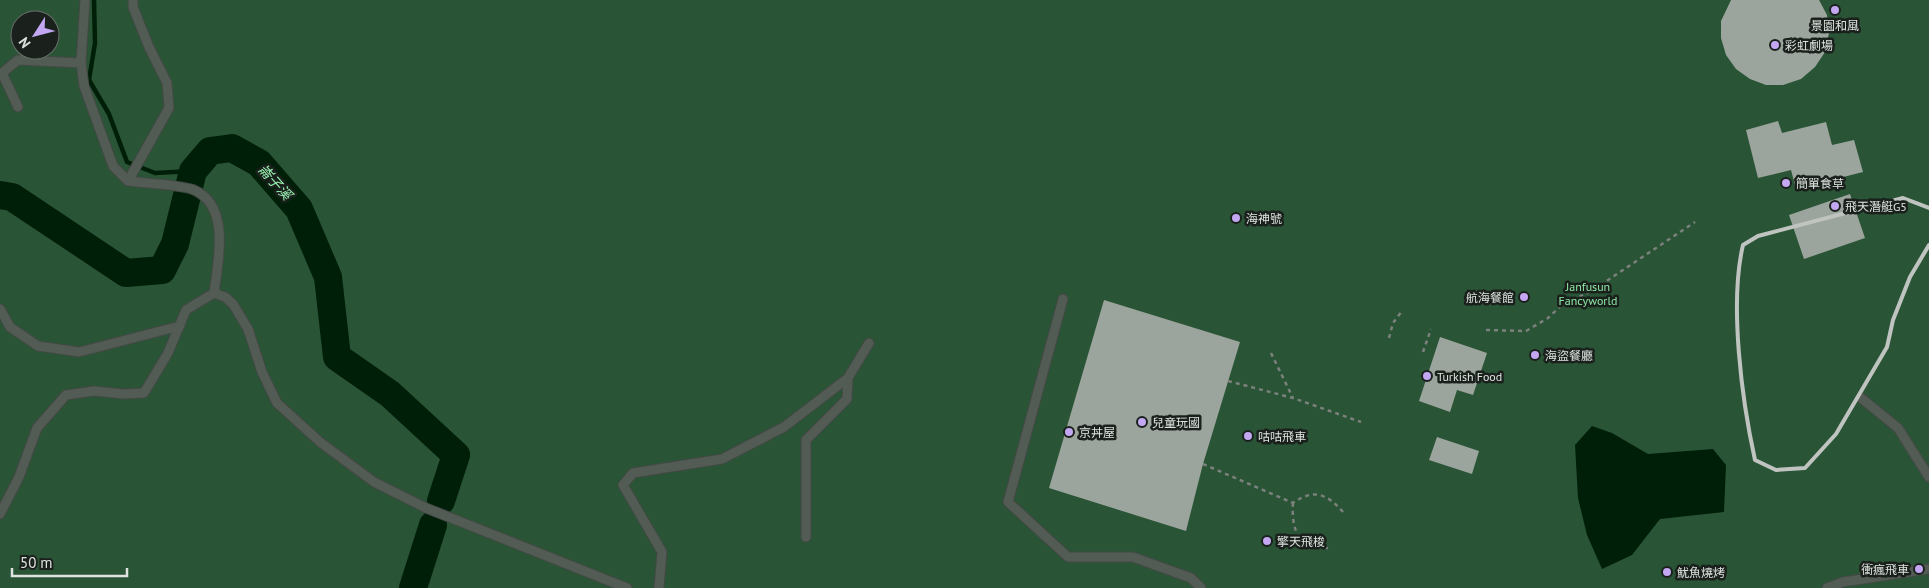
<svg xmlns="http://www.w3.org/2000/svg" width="1929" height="588" viewBox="0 0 1929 588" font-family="'PT Sans','Noto Sans TC',sans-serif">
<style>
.green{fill:#2a5436;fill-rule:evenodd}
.water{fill:#001f09}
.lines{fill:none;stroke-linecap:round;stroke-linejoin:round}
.stream{stroke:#001f09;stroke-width:4.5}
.river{stroke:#001f09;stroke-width:28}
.building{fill:#9ca59d}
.lane-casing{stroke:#434944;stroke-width:11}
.path{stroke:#7b817c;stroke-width:2.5;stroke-dasharray:4 4;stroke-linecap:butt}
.lane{stroke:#535b55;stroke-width:9}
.rail{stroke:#bfc4c0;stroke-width:4}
.poi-dot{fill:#c3a7f2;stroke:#1a211c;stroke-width:2}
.labels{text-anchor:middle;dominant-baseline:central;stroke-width:5;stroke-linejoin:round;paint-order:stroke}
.poi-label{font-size:12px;fill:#dee3df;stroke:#1a211c;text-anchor:start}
.park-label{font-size:12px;fill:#8ee7a5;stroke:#1a211c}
.water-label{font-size:14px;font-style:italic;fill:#9cf6b4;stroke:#1a211c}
</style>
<rect width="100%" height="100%" fill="#242b25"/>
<path class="green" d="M0 0H1929V588H0ZM20 20H50V50H20Z"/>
<path class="water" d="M1592 426 1612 433 1648 454 1713 449 1726 465 1724 512 1660 519 1632 555 1602 569 1587 535 1578 498 1575 445Z"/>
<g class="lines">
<path class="stream" d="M94 0 95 43 89 80 109 114 127 162 155 173 193 171"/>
<path class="river" d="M0 195 12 197 126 273 162 270 175 244 193 171 210 151 232 148 259 163 299 209 328 277 337 357 390 394 456 455 441 501
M413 588 433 525"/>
</g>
<path class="building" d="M1731 0H1819L1827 15 1829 33 1825 52 1815 67 1801 79 1783 85H1766L1750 79 1736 69 1726 55 1721 38V21Z
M1778 121 1782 133 1826 122 1832 145 1854 140 1863 172 1796 189 1791 170 1758 178 1746 130Z
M1850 194 1865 238 1804 259 1789 215Z
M1104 300 1240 342 1203 464 1186 531 1049 488Z
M1440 337 1487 353 1473 395 1457 390 1450 412 1419 401Z
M1437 437 1479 451 1472 474 1429 460Z"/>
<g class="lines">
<defs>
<path id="lane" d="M85 0 81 63 84 86 113 166 128 181
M133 0V7L149 47 167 83 169 108 128 181C142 183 183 185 194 190 231 206 218 262 214 293
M18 107 2 73 18 60 81 63
M1063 299 1008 502 1068 557H1133L1191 578 1201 588
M0 309 10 327 38 346 79 352 180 326
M848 378 869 343
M1861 398 1898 428 1929 477
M0 514 19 477 37 428 66 395 94 391 124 394 144 393 168 353 186 310 214 293 225 297 233 304 248 329 262 372 277 403 320 442 374 482 426 508 627 588
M659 588 662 552 623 485 633 473 722 459 784 427 848 378 847 399 806 440V537
M1827 588 1843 582 1929 569"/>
</defs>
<use href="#lane" class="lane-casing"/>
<path class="path" d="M1486 330 1526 331 1548 318 1563 304 1590 292 1695 222
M1389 338 1393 323 1402 311
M1423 352 1431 329
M1271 353 1293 398
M1228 381 1293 398 1361 422
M1203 464 1293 503C1314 488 1327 494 1343 512
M1293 503C1292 517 1293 537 1308 545 1313 548 1322 547 1328 548"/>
<use href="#lane" class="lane"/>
<path class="rail" d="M1929 208 1903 198 1758 236 1743 245C1729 304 1742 401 1755 460L1776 470 1805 468 1836 434 1887 347 1893 320 1910 277 1929 245"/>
</g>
<g class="poi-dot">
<circle cx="1835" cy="10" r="5"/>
<circle cx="1775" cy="45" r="5"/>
<circle cx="1786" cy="183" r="5"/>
<circle cx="1835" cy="206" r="5"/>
<circle cx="1236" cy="218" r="5"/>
<circle cx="1524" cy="297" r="5"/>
<circle cx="1535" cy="355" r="5"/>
<circle cx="1427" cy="376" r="5"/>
<circle cx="1142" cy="422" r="5"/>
<circle cx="1069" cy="432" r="5"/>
<circle cx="1248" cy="436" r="5"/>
<circle cx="1267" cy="541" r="5"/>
<circle cx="1919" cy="569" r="5"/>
<circle cx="1667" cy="572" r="5"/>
</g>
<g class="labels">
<g class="poi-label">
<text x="1835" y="25" text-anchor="middle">景園和風</text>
<text x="1785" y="45">彩虹劇場</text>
<text x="1796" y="183">簡單食草</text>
<text x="1845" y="206">飛天潛艇G5</text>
<text x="1246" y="218">海神號</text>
<text x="1514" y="297" text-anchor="end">航海餐館</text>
<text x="1545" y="355">海盜餐廳</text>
<text x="1437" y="376">Turkish Food</text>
<text x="1152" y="422">兒童玩國</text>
<text x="1079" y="432">京丼屋</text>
<text x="1258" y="436">咕咕飛車</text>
<text x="1277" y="541">擎天飛梭</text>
<text x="1909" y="569" text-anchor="end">衝瘋飛車</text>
<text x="1677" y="572">魷魚燒烤</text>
</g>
<g class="park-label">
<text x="1588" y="286">Janfusun<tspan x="1588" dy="14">Fancyworld</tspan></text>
</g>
<g class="water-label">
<text transform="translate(275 182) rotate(48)">崙子溪</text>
</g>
</g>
<g transform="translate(35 35) rotate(234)"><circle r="24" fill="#1a211c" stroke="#686f6a"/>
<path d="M0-4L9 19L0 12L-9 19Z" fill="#c3a7f2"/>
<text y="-8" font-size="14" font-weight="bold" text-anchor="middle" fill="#dee3df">N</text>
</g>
<path d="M12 568v8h115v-8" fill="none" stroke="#dee3df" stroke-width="2.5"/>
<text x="20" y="568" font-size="15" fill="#dee3df" stroke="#1a211c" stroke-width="4" paint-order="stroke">50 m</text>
</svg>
